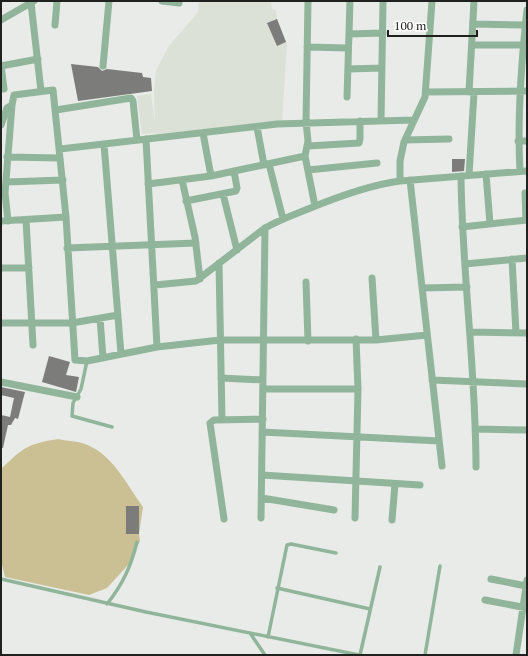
<svg xmlns="http://www.w3.org/2000/svg" width="528" height="656" viewBox="0 0 528 656" font-family="'PT Serif',serif">
<style>
.built{fill:#dbe1d7}
.pitch{fill:#cbbf94}
.building{fill:#7c7c7a}
.lines{fill:none;stroke-linecap:round;stroke-linejoin:round}
.service{stroke:#91b59a;stroke-width:3.5}
.minor{stroke:#91b59a;stroke-width:7}
</style>
<rect width="100%" height="100%" fill="#e9ebe8"/>
<path class="built" d="M199 1H271L272 9 276 10 277 19 287 44 282 122 156 134V133L142 134 137 96 151 94 155 123 154 93 156 70 169 46 198 12Z"/>
<path class="pitch" d="M58 439C66 441 75 441 82 443 112 452 126 484 143 507L139 534 140 541 128 565 107 588 89 595 5 577 1 561 2 468C24 447 28 444 58 439Z"/>
<path class="building" d="M277 19 286 42 277 46 267 23Z
M71 64 98 67 102 71 107 69 142 73 143 77 151 78 152 91 78 101Z
M452 159H465L464 171 452 172Z
M49 356 70 362 66 375 79 377 76 392 42 382Z
M1 387 25 392 18 419 15 418 11 425H8L3 448H1V415L10 417 14 398 1 395Z
M126 506H139V534H126Z"/>
<g class="lines">
<path class="service" d="M87 361 81 389 73 403 72 416 112 427
M1 579 146 612 359 655
M277 588 370 609
M107 604C123 584 131 566 137 542
M250 633 265 655
M268 637 287 545 291 544 336 553
M360 655 380 567
M425 655 440 566"/>
<path class="minor" d="M162 1 179 3
M308 1 306 122 308 141 305 156 315 206
M31 3 41 91
M1 20 34 1
M473 24 525 25
M55 25 57 1
M349 34 383 33
M472 45H524
M307 47 348 48
M1 65 4 89
M1 66 38 59
M103 66 109 1
M348 69 382 68
M426 92 527 91
M469 92 474 1
M347 97 350 1
M56 110 131 98 133 101 137 140
M381 121 383 1
M1 125 7 108 12 105 14 95 53 90 66 217 75 360 87 361 157 347 220 340H376L427 335
M257 127 264 165
M203 133 211 176
M146 139 157 347
M405 140 449 139
M518 141H527
M104 144 121 354
M308 146 359 143 360 139V121
M60 149 277 124 413 120
M7 157 60 158
M269 164 283 219
M308 170 377 163
M520 171C517 117 521 64 527 10
M486 174 490 224
M469 175 474 93
M461 176C462 273 476 370 476 467
M182 180 195 237 200 279
M410 180 442 466
M400 181V161L404 142 425 97 432 1
M6 182 63 180
M148 184 211 176 305 156
M525 193 526 220
M223 194 237 250
M186 201 236 191 237 188 234 171
M26 220 33 345
M1 221 66 217
M8 221 5 193 12 105
M462 227 527 220
M67 248 196 243
M512 259 516 333
M219 263 222 420
M465 264 527 258
M1 268H29
M372 278 376 340
M306 282 308 341
M155 285 196 281 265 228C279 220 293 215 308 209 337 197 369 185 400 181L527 171
M422 288 467 287
M100 318 103 358
M1 323H72L118 315
M470 332 527 333
M221 378 263 380
M432 380 527 384
M1 382 77 397
M263 389H358
M476 429 527 430
M262 432 439 441
M262 475 420 485
M262 498 334 510
M261 518 265 228
M355 518 358 389 356 339
M224 519 210 423 214 420 263 419
M392 520 395 484
M491 579 526 586
M485 600 527 608
M516 655 527 580"/>
</g>
<rect width="528" height="656" fill="none" stroke="#20201f" stroke-width="4"/>
<path d="M388 30v6h89v-6" fill="none" stroke="#20201f" stroke-width="2"/>
<text x="394" y="30" font-size="12" fill="#20201f" stroke="#ffffff" stroke-width="3" paint-order="stroke">100 m</text>
</svg>
